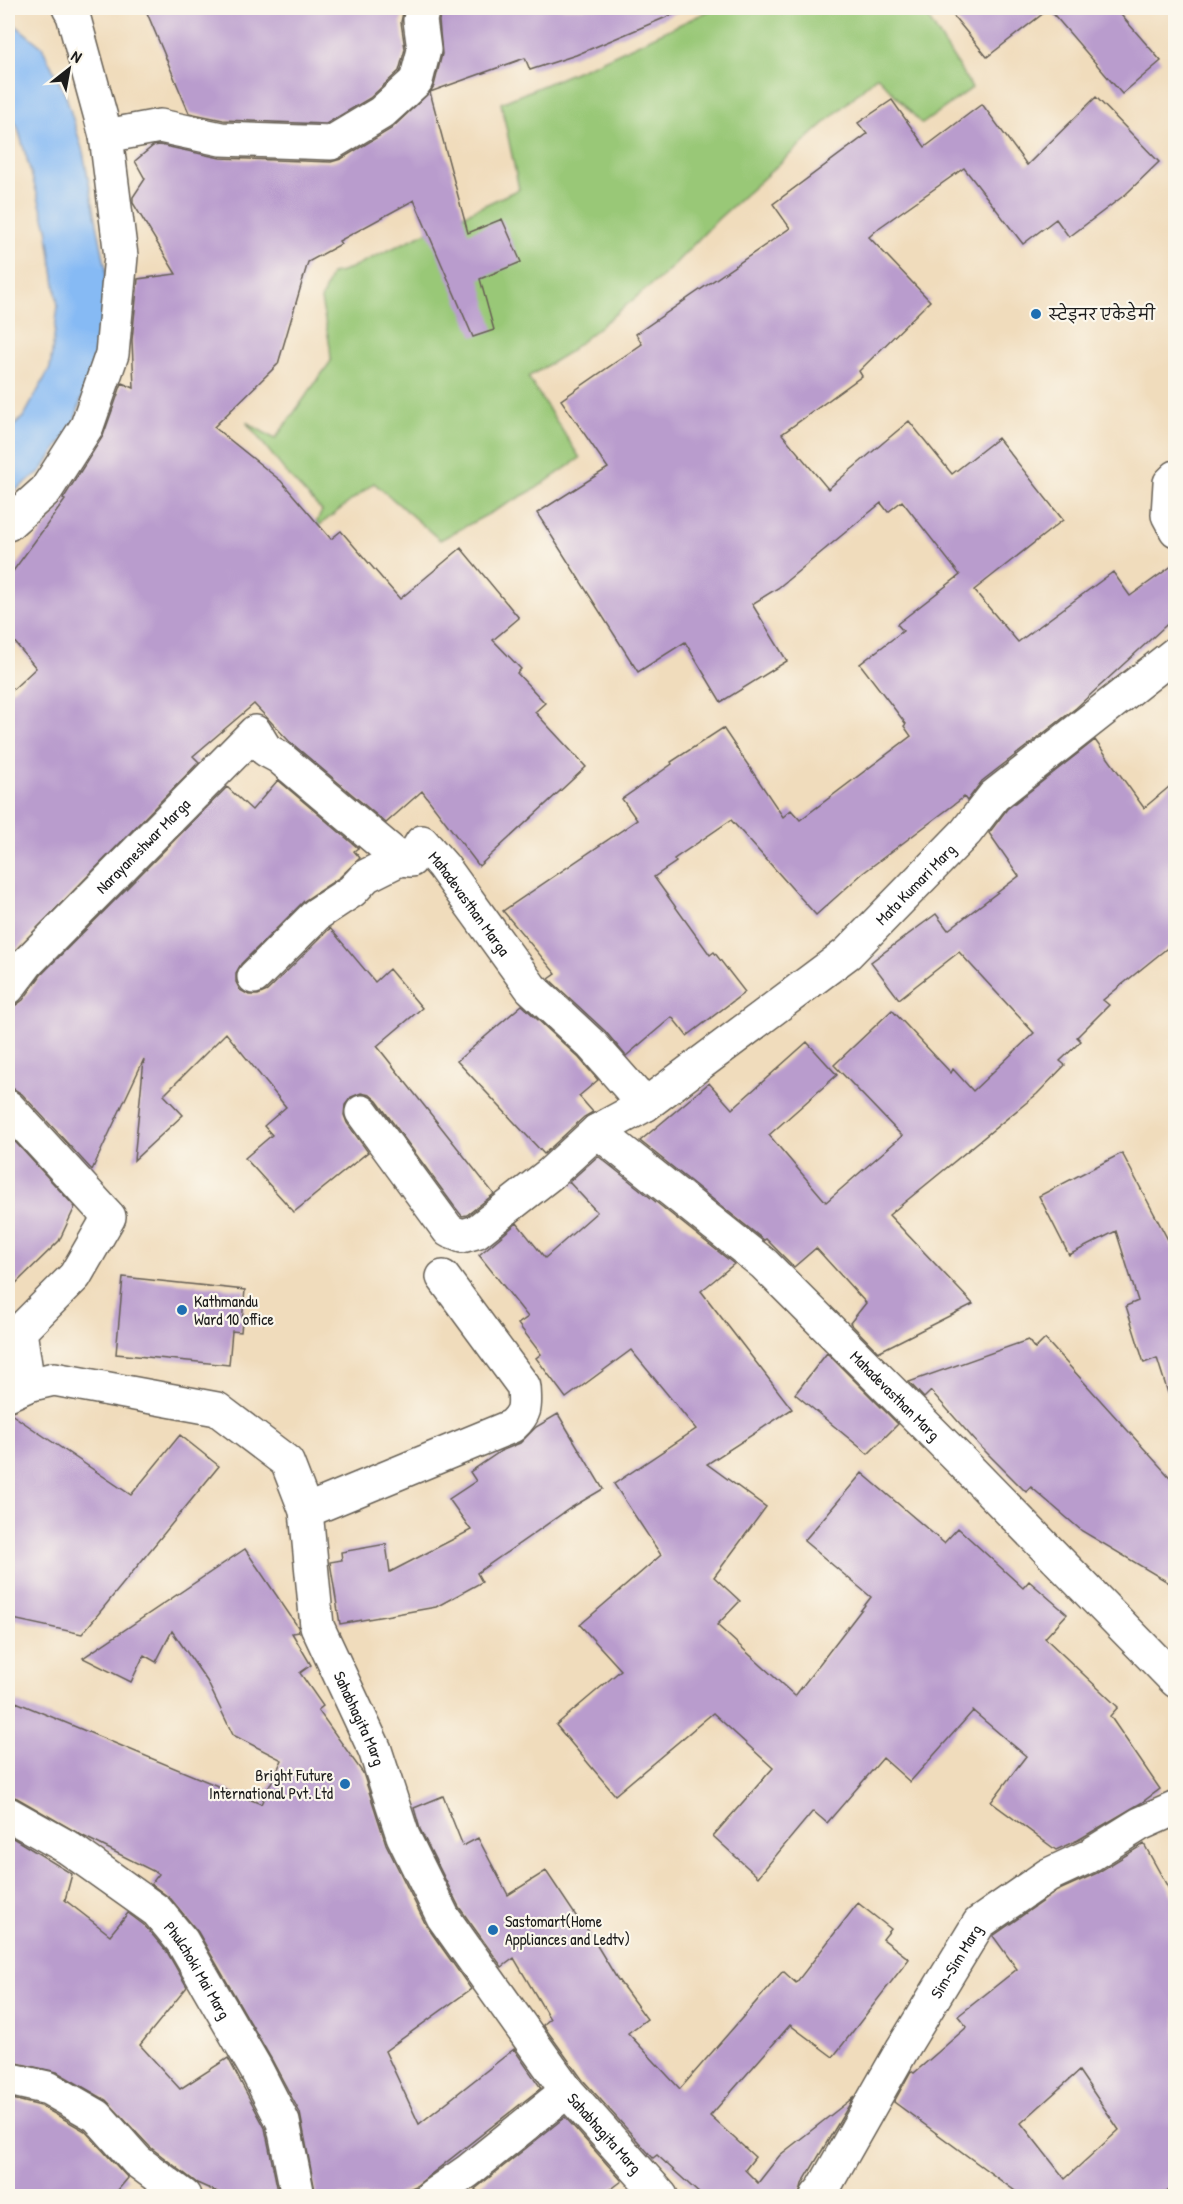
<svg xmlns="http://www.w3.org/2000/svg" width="1183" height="2204" viewBox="0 0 1183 2204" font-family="'Patrick Hand','Playpen Sans Deva',sans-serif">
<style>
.green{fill:#99c877;stroke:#5a724a;stroke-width:1.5}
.water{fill:#86baf4;stroke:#516b88;stroke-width:1.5}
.building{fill:#b99ccd;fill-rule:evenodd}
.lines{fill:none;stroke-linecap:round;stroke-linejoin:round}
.minor-casing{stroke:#665f54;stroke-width:36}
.minor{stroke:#fff;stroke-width:33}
.poi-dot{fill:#1f6fb2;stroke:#fbf7ec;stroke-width:2}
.labels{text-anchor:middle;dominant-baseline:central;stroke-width:4.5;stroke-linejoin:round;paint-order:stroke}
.poi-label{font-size:16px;fill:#1c1c1c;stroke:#fbf7ec;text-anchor:start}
.street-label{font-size:16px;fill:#1c1c1c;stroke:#fbf7ec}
</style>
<rect width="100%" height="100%" fill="#fbf7ec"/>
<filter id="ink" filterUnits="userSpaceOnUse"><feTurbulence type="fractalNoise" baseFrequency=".0167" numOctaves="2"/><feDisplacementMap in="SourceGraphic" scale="12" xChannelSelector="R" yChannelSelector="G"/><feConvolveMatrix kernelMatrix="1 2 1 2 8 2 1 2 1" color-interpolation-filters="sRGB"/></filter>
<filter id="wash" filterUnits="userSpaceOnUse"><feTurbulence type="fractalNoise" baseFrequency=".008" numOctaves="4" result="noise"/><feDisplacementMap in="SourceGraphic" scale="24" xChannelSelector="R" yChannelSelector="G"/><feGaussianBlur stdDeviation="1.35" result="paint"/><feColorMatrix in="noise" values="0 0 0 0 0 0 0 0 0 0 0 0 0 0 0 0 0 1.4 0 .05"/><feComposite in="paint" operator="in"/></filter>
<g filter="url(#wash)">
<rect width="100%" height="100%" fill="#f0dcbc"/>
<path class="green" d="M715 8H922L972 88 922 124 877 76 718 219 666 273 566 354 528 377 580 458 535 489 440 540 374 483 312 531 322 511 289 476 246 422 275 439 331 361 330 346 321 300 331 274 342 272 519 189 501 103 601 61Z"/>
<path class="water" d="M8 19 42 47 66 96 83 152 106 269 102 334 73 426 41 471 8 496V432L24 416 50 368 58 306 47 228 17 125 8 115Z"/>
<g id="blocks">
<path class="building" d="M145 8H404L401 22 405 49 399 71 370 98 326 124 223 120 189 113Z
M441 8H688L576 55 530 70 525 58 430 92 434 86 442 54 439 21Z
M947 8H1115L1161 61 1122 94 1049 9 987 57Z
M430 92 468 233 502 219 521 262 480 279 494 330 473 337 414 200 339 241 341 244 308 262 278 364 214 427 281 481 331 539 341 531 400 599 461 548 519 618 493 640 521 669 517 673 545 703 535 712 586 767 479 866 422 791 386 823 289 741 254 704 193 756 199 762 8 958V694L36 668 8 634V578L65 500 63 499 103 436 122 383 134 388 132 340 138 279 176 274 133 203V197L145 179 135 161 153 146 160 145 220 158 331 162 341 159 391 129Z
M1096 97 1159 162 1126 194 1069 237 1056 219 1023 244 964 168 880 227 869 237 930 301 859 371 862 376 782 434 828 489 909 421 952 474 998 438 1063 520 974 590 1018 642 1113 572 1130 596 1176 563V616L1076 708 982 781 967 801 964 797 863 873 816 915 731 820 674 859 676 862 654 877 710 955 714 952 745 992 687 1036 672 1017 626 1056 605 1031 549 979 556 974 503 911 637 820 622 799 672 764 671 762 723 728 783 817 791 810 800 820 911 736 904 726 906 724 860 664 903 631 897 624 960 575 902 501 888 512 881 503 778 588 752 604 787 661 721 702 685 642 638 672 537 513 608 468 561 400 642 344 636 334 790 228 773 204 867 134 858 123 892 100 925 147 982 104 1027 165Z
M1095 740 1144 808 1176 781V941L1103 1000 1109 1005 1077 1037 1081 1041 1060 1061 1065 1065 1037 1094 889 1215 973 1304 878 1352 850 1323 866 1303 816 1248 794 1267 766 1239 764 1240 640 1141 709 1083 732 1109 807 1042 837 1075 769 1135 826 1202 902 1136 834 1065 892 1010 951 1073 953 1069 973 1091 1034 1033 959 952 899 999 871 962 936 914 948 930 1019 876 989 833 1007 809Z
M278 780 358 848 354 851 360 858 340 877 304 901 241 964 236 973V982L240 990 249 995H258L267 991 330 928 375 982 389 969 422 1008 377 1046 494 1194 467 1215 462 1216 454 1206 377 1101 370 1095 361 1093 351 1097 345 1105 344 1115 347 1123 368 1152 294 1212 245 1158 272 1135 264 1126 286 1107 226 1033 164 1095 183 1115 134 1160 144 1059 92 1170 22 1094 14 1089H8V1006L16 1005 23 1000 41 975 227 787 252 810Z
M522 1005 579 1058 598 1080 579 1096 593 1112 584 1117 544 1154 457 1061Z
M8 1134 75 1207 59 1241 8 1291Z
M1122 1153 1176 1255V1392L1168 1393 1157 1358 1144 1363 1126 1306 1138 1301 1116 1231 1069 1255 1039 1196Z
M598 1156 734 1264 701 1291 792 1409 707 1464 766 1507 714 1577 740 1601 717 1625 795 1696 871 1597 804 1541 862 1473 944 1543 958 1528 1023 1588 1029 1581 1067 1614 1045 1638 1118 1707 1110 1716 1160 1789 1141 1803 1078 1840 1056 1850 991 1802 1026 1756 973 1711 910 1782 883 1758 827 1823 813 1811 758 1877 713 1836 773 1768 713 1713 615 1795 556 1725 621 1670 580 1625 661 1555 614 1484 696 1429 631 1350 566 1398 536 1358 541 1354 518 1324 528 1317 479 1255 517 1223 545 1258 597 1212 569 1182Z
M123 1277 245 1290 241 1332 232 1331 229 1365 116 1354Z
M1045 1339 1176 1484V1587L1082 1531 1031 1487 1026 1492 979 1445 931 1391 924 1398 909 1382 1028 1340 1035 1349Z
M827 1353 898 1424 868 1454 795 1394Z
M8 1412 131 1495 180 1435 219 1466 82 1634 8 1618Z
M558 1414 603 1489 569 1509 477 1573 482 1582 436 1607 340 1624 330 1562 342 1560 341 1552 386 1544 390 1572 471 1530 449 1499 476 1481 470 1472 501 1451 520 1443 536 1427Z
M245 1549 298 1627 299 1632 292 1633 311 1665 300 1673 323 1706 318 1710 363 1773 386 1844 426 1925 471 1989 385 2051 419 2124 514 2049 541 2088 416 2186 393 2196H316L300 2113 272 2060 198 1932 171 1899 151 1884 159 1874 83 1836 17 1798 8 1795V1723L16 1702 261 1804 282 1760 233 1735 207 1681 172 1631 156 1662 144 1655 131 1682 83 1658Z
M443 1796 463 1846 478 1838 508 1895 546 1871 582 1925 584 1924 616 1977 647 2019 628 2033 680 2089 783 1971 796 1983 858 1903 891 1929 883 1939 909 1959 833 2057 790 2025 710 2116 755 2157 745 2170 758 2183 780 2155 854 2097 802 2184 799 2196H702L657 2155 653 2158 582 2079 543 2025 550 2019 514 1958 502 1967 459 1907 420 1829 414 1808Z
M8 1835 72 1874 65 1900 110 1935 128 1913 144 1925 167 1952 187 1987 140 2045 180 2089 228 2058 265 2128 279 2196H226L197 2183 150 2147 106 2100 57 2072 8 2061Z
M1144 1844 1176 1902V2184L1162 2196H1022L894 2102 911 2071 914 2073 967 2027 958 2016 1017 1969 993 1936 1057 1891 1097 1873ZM1079 2071 1119 2130 1065 2179 1021 2123Z
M8 2098 41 2106 85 2131 128 2178 113 2196H8Z
M565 2117 622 2181 602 2196H481L475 2189Z"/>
</g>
</g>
<g filter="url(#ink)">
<use href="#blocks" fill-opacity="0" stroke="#665f54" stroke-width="1.5"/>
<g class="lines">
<defs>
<g id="minor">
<path d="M106 136 160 126 221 139 331 143 381 113 416 81 424 50 420 20 423 8"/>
<path d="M1176 477 1170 483 1168 515 1176 530"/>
<path d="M8 524 46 490 87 426 112 354 121 256 106 136 73 15 69 8"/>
<path d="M254 977 317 914 352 891 366 876 400 859"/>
<path id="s1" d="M8 988 27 963 255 732 266 750 279 757 400 859 411 860 422 842 443 866 531 988 592 1045 645 1105"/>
<path d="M8 1107 109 1217 75 1276 20 1331 28 1385"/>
<path id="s2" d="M362 1112 449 1231 462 1236 476 1232 550 1174 597 1131 645 1105 848 953 966 832 994 796 1176 653"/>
<path id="s3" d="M597 1131 764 1264 963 1463 1176 1681"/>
<path id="s4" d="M8 1394 28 1385 54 1379 217 1409 287 1462 306 1511 317 1626 375 1750 403 1836 443 1917 567 2091 661 2196"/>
<path d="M306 1511 512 1426C527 1412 525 1406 524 1387L443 1277"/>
<path id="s5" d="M8 1814 67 1847 157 1911 182 1941 256 2069 283 2122 298 2196"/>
<path d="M8 2079 48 2088 97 2116 137 2161 184 2196"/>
<path d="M432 2196 468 2171 567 2091"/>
<path id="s6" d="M817 2196 823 2189 903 2048 979 1923 1048 1875 1087 1857 1140 1824 1176 1808"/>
</g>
</defs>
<use href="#minor" class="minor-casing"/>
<use href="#minor" class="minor"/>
</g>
</g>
<g class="poi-dot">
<circle cx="1036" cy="314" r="6"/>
<circle cx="182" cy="1310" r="6"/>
<circle cx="345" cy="1784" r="6"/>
<circle cx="493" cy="1930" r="6"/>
</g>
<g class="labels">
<g class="poi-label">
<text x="1048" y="314">स्टेइनर एकेडेमी</text>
<text x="194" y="1301">Kathmandu<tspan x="194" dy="18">Ward 10 office</tspan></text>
<text x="333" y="1775" text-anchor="end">Bright Future<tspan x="333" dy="18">International Pvt. Ltd</tspan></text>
<text x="505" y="1921">Sastomart(Home<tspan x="505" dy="18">Appliances and Ledtv)</tspan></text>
</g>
<g class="street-label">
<text stroke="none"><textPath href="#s1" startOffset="196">Narayaneshwar Marga</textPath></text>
<text stroke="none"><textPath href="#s2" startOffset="738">Mata Kumari Marg</textPath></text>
<text stroke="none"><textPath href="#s1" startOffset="660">Mahadevasthan Marga</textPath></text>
<text stroke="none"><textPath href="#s3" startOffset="399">Mahadevasthan Marg</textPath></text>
<text stroke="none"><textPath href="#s4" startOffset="572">Sahabhagita Marg</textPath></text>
<text stroke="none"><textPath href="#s6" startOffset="273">Sim-Sim Marg</textPath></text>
<text stroke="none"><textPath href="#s5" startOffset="250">Phulchoki Mai Marg</textPath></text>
<text stroke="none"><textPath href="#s4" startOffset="1058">Sahabhagita Marg</textPath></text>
</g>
</g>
<rect width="1183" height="2204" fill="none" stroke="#fbf7ec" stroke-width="30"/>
<g transform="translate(69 69) rotate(31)" stroke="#fbf7ec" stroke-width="4.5" paint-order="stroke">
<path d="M0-4.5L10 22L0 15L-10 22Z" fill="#1c1c1c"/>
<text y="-9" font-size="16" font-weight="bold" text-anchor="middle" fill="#1c1c1c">N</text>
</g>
</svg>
